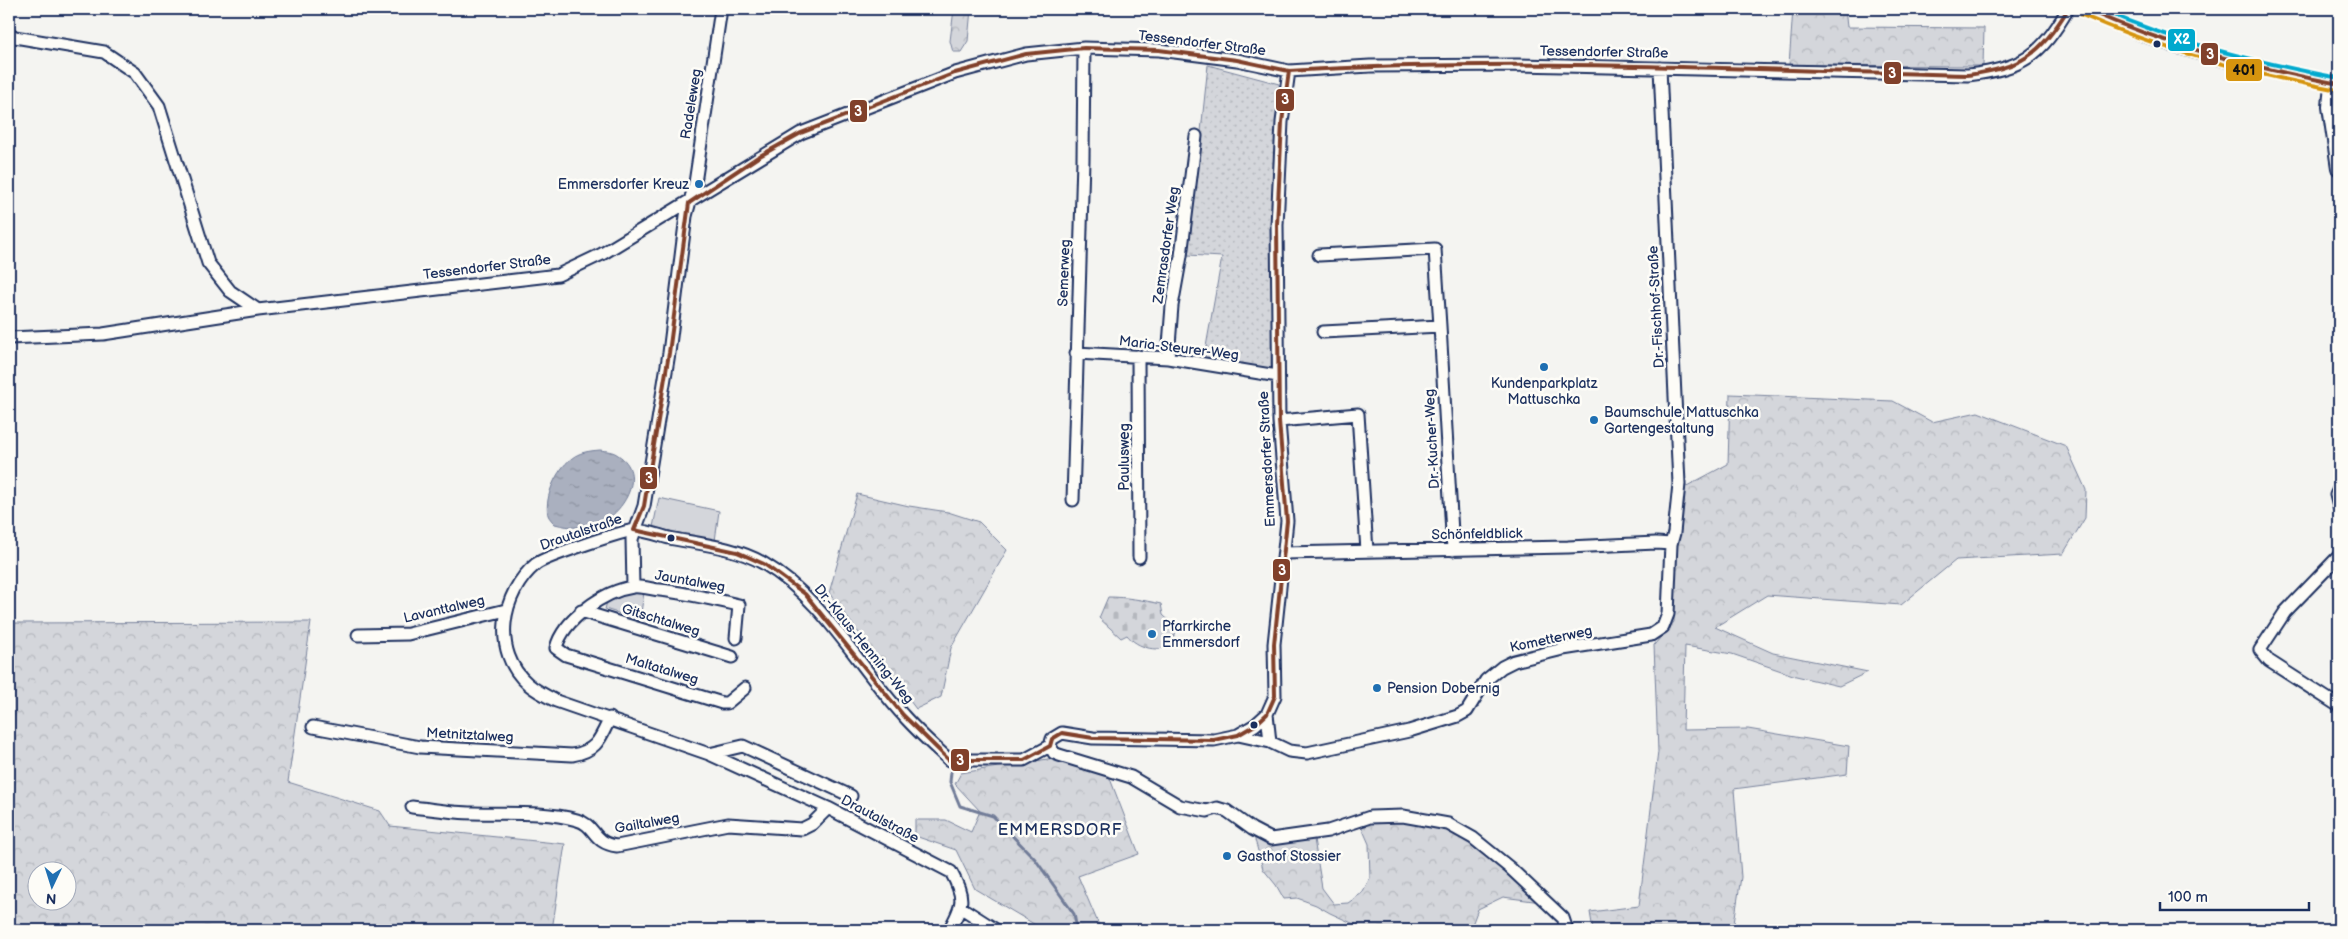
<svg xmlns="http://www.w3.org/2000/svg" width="2348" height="939" viewBox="0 0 2348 939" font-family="'Balsamiq Sans',sans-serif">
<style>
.grass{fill:url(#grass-dots);stroke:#78829c}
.forest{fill:url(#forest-crowns);stroke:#78829c;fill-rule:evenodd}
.cemetery{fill:url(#cemetery-stones);stroke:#78829c}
.park{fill:#d4d6db;stroke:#78829c}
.water{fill:url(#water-ripples);stroke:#717c98}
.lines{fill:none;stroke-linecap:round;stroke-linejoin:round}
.stream{stroke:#717c98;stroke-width:3}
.minor-casing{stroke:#1b2f5e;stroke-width:15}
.major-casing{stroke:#1b2f5e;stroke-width:18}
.minor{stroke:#fdfcf7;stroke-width:11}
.major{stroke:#fdfcf7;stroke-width:14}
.bus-1-casing{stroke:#fdfcf7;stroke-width:8}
.bus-2-casing{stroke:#fdfcf7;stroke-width:8}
.bus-3-casing{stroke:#fdfcf7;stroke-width:8}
.bus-1{stroke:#81412b;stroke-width:4}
.bus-2{stroke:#d6940e;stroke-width:4}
.bus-3{stroke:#00a9ce;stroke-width:4}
.bus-dot{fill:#1b2f5e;stroke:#fdfcf7;stroke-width:2}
.poi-dot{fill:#1f6fb2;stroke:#fdfcf7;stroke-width:2}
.labels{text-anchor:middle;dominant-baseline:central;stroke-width:5;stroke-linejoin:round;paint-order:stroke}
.street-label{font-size:14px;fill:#1b2f5e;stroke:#fdfcf7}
.poi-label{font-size:14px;fill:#1b2f5e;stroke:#fdfcf7;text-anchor:start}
.quarter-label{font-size:16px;letter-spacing:1px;fill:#1b2f5e;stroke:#fdfcf7}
.line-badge{stroke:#fdfcf7;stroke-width:2}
.badge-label{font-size:14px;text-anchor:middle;font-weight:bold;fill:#fff}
.pale-badge-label{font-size:14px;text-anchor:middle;font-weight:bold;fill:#111}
</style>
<defs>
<pattern id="grass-dots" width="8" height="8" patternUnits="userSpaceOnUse" patternTransform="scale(1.25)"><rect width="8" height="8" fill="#d4d6db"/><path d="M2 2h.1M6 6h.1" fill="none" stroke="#b5b8be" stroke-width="1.8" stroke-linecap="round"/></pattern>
<pattern id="forest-crowns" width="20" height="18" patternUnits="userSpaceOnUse" patternTransform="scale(1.25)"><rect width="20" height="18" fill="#d4d6db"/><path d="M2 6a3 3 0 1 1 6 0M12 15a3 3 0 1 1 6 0" fill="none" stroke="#b5b8be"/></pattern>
<pattern id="cemetery-stones" width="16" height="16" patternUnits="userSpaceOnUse" patternTransform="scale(1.25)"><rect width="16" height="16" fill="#d4d6db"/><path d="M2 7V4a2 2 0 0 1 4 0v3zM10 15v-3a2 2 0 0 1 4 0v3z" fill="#b5b8be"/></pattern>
<pattern id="water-ripples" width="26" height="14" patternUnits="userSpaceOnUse" patternTransform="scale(1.25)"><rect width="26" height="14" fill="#aab0bf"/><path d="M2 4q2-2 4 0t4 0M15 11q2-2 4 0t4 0" fill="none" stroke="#8a909e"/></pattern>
</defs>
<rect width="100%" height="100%" fill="#f4f4f1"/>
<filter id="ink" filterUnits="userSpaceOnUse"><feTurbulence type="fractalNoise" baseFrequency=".02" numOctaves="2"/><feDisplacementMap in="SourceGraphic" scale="10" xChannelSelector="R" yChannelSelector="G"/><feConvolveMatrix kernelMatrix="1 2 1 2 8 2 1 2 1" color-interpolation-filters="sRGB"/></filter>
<g filter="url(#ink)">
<path class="grass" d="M1208 65 1279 84 1280 93 1275 151 1271 369 1204 358 1222 257 1188 255Z"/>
<path class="forest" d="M954 9H971L968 41 961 52H953L950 41Z
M1793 9H1845L1847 27 1984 28 1983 66 1789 65Z
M1730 394 1893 401 1932 422 1978 412 2066 446 2086 490 2085 518 2063 554 1956 560 1901 605 1767 595 1715 627 1773 653 1868 672 1839 686 1796 676 1732 654 1685 646 1683 730 1748 729 1849 746 1847 774 1734 789 1741 877 1733 930H1593L1590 912 1639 906 1658 752 1654 645 1674 622 1676 546 1683 488 1728 464Z
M857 494 909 506 948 512 979 522 1007 550 951 648 941 697 916 709 829 593Z
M311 622 288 782 380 811 390 826 565 844 552 930H9V623ZM38 872H68V902H38Z
M1054 758 1109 776 1139 854 1078 876 1101 930H1044L975 889 956 850 915 836V820H946L971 832 980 811 955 784 961 773Z
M1378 817 1453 827 1541 902 1503 897 1478 909 1470 930H1367L1330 913 1316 905 1297 898 1284 899 1276 885 1263 869 1252 829 1261 834 1313 833 1322 888 1334 904 1348 903 1362 893 1370 878 1369 844 1359 821Z"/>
<path class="cemetery" d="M1108 597C1126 597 1143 600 1161 604L1163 615 1176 627 1174 642C1161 655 1137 648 1127 635L1121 638 1099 618Z"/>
<path class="park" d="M659 498 719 511 715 541 653 527Z
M644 592 640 620 605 609 607 602 623 595Z"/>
<path class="water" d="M600 450C606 451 613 451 618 455 647 473 624 513 600 523 585 529 570 528 555 524 553 522 549 518 548 515 544 497 557 469 571 459 579 452 589 451 600 450Z"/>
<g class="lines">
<path class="stream" d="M951 772 950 782 960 806 993 816 1035 859 1074 914 1077 930"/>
<defs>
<path id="minor" d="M9 36 104 52 135 73 159 106 208 263 230 291 258 310 558 275 602 254 801 133 955 73 1026 54 1084 48 1159 50 1237 60 1289 71 1370 66 1517 65 1968 75C2023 68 2040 57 2068 9
M1289 71 1282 122 1277 225 1279 421 1287 521 1274 644 1275 696 1267 714 1255 725 1238 735 1214 740 1093 738 1062 733 1052 739 1050 746 1054 753 1059 755 1131 777 1180 806 1207 811 1217 808 1227 811 1252 829 1271 839 1328 831 1370 817 1403 816 1448 824 1473 838 1510 868 1563 918 1567 930
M1319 255 1435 249 1440 326
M1323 332 1440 326 1453 550
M9 338 103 334 258 310
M1076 353 1168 358 1278 376
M1138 356 1139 557
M1168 358 1172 306 1181 256 1196 136
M1279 421 1358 414 1367 551
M2339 489 2336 495 2339 507
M1073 500 1083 160 1084 48
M1284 553 1568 547 1656 543 1671 544
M2339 556 2285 612 2260 650 2269 661 2339 706
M633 587 632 539 644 506 669 353 686 216 695 183 721 9
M581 611 732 657
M358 635 408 634 506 610
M736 638 739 605C712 599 686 593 660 590 651 589 641 586 633 587 604 591 563 620 556 648L566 655 722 703H727L745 688
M1267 714 1270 742
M313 727 420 747 572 755C597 751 600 739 610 718
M1238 735 1270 742 1289 751 1307 753 1409 731 1458 716 1467 711 1486 680 1502 667 1514 661 1563 649 1651 635 1663 627 1668 614 1671 544 1674 533 1679 484 1660 68
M709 754 743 746 851 796
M412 807C432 809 453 813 473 813 507 814 544 811 577 820 596 825 592 843 617 846L728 824 802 829 812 824 828 808
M960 907 996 930
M949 930C964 904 965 898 951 872L828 808 709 754 556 701C546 696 536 691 528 684 491 652 501 593 536 564 545 557 625 530 636 530 647 531 658 535 669 538 700 544 735 547 763 563 823 598 857 665 903 715 917 731 933 745 949 760H1024L1050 746"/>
<path id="major" d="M2085 9C2167 48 2250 68 2339 84
M2332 83 2330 107 2339 168"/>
</defs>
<use href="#minor" class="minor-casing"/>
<use href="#major" class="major-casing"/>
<use href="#minor" class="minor"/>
<use href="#major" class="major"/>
<defs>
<path id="bus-1" d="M2085 9C2167 46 2251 67 2339 84
M1084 48 1159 50 1237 60 1289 71 1282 122 1277 225 1279 421 1287 521 1274 644 1275 696 1267 714 1255 725 1238 735 1214 740 1093 738 1062 733 1052 739 1050 746 1024 760H949L903 715 805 594 764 564 737 552 634 530 644 506 669 353 689 203 758 157 801 133 955 73 1026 54Z
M1289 71C1515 57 1742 70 1968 75 2022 67 2039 56 2068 9"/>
<path id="bus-2" d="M2082 15C2165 51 2249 74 2338 90"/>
<path id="bus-3" d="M2100 9C2176 43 2257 62 2339 78"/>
</defs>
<use href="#bus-1" class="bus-1-casing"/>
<use href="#bus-2" class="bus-2-casing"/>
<use href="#bus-3" class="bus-3-casing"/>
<use href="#bus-1" class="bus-1"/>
<use href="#bus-2" class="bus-2"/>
<use href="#bus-3" class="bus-3"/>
</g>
</g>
<g class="bus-dot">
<circle cx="2157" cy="44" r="4.5"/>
<circle cx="671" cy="538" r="4.5"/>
<circle cx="1254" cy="725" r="4.5"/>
</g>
<g class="poi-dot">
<circle cx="699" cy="184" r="5"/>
<circle cx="1544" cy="367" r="5"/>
<circle cx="1594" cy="420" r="5"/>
<circle cx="1152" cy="634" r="5"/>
<circle cx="1377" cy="688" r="5"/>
<circle cx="1227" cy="856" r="5"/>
</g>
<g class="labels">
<g class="street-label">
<text transform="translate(1202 43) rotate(7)">Tessendorfer Straße</text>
<text transform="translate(1604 52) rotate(1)">Tessendorfer Straße</text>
<text transform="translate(691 104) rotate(-81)">Radeleweg</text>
<text transform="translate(1166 245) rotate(-82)">Zemrasdorfer Weg</text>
<text transform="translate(487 267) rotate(-7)">Tessendorfer Straße</text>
<text transform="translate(1064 273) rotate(-88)">Semerweg</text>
<text transform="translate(1656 307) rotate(-93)">Dr.-Fischhof-Straße</text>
<text transform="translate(1179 348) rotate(7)">Maria-Steurer-Weg</text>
<text transform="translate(1432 439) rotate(-93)">Dr.-Kucher-Weg</text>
<text transform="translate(1124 457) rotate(-90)">Paulusweg</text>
<text transform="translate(1267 459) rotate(-93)">Emmersdorfer Straße</text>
<text transform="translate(581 532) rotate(-19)">Drautalstraße</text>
<text transform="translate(1477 534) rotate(-1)">Schönfeldblick</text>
<text transform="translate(690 581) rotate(10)">Jauntalweg</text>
<text transform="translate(444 609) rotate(-13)">Lavanttalweg</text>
<text transform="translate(661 620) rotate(17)">Gitschtalweg</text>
<text transform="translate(1551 639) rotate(-12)">Kometterweg</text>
<text transform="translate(864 644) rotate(51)">Dr.-Klaus-Henning-Weg</text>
<text transform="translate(662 669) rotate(17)">Maltatalweg</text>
<text transform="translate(470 735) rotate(3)">Metnitztalweg</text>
<text transform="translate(880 819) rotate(28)">Drautalstraße</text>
<text transform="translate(647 823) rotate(-10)">Gailtalweg</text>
</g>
<g class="poi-label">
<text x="689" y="184" text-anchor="end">Emmersdorfer Kreuz</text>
<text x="1544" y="383" text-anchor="middle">Kundenparkplatz<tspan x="1544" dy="16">Mattuschka</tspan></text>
<text x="1604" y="412">Baumschule Mattuschka<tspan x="1604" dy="16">Gartengestaltung</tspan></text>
<text x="1162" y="626">Pfarrkirche<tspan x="1162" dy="16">Emmersdorf</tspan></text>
<text x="1387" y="688">Pension Dobernig</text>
<text x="1237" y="856">Gasthof Stossier</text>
</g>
<g class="quarter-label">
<text x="1060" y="830">EMMERSDORF</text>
</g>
</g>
<g class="line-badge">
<rect x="2167" y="28" width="29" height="24" rx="5" fill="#00a9ce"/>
<rect x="2200" y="42" width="19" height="24" rx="5" fill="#81412b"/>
<rect x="2225" y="58" width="38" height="24" rx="5" fill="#d6940e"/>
<rect x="1883" y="61" width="19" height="24" rx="5" fill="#81412b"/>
<rect x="1275" y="88" width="20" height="24" rx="5" fill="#81412b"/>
<rect x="849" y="99" width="19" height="24" rx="5" fill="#81412b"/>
<rect x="639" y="466" width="19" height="24" rx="5" fill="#81412b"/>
<rect x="1272" y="558" width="19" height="24" rx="5" fill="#81412b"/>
<rect x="950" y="748" width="20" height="24" rx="5" fill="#81412b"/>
</g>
<g class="badge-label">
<text x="2182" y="44">X2</text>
<text x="2210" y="59">3</text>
<text x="1892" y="78">3</text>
<text x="1285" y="104">3</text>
<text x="858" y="116">3</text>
<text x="649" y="483">3</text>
<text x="1282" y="575">3</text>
<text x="960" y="765">3</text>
</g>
<g class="pale-badge-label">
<text x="2244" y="75">401</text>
</g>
<rect width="2348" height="939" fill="none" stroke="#fdfcf7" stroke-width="30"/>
<rect x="15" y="15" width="2318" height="909" fill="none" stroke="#1b2f5e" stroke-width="2" filter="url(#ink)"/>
<g transform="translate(52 886) rotate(184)"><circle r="24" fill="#fdfcf7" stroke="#a3aaba"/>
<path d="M0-4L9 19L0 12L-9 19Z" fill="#1f6fb2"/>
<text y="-8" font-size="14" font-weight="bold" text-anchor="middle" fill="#1b2f5e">N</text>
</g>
<path d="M2160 902v8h149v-8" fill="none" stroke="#1b2f5e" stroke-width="2.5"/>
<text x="2168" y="902" font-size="15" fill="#1b2f5e" stroke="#fdfcf7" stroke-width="4" paint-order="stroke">100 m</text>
</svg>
